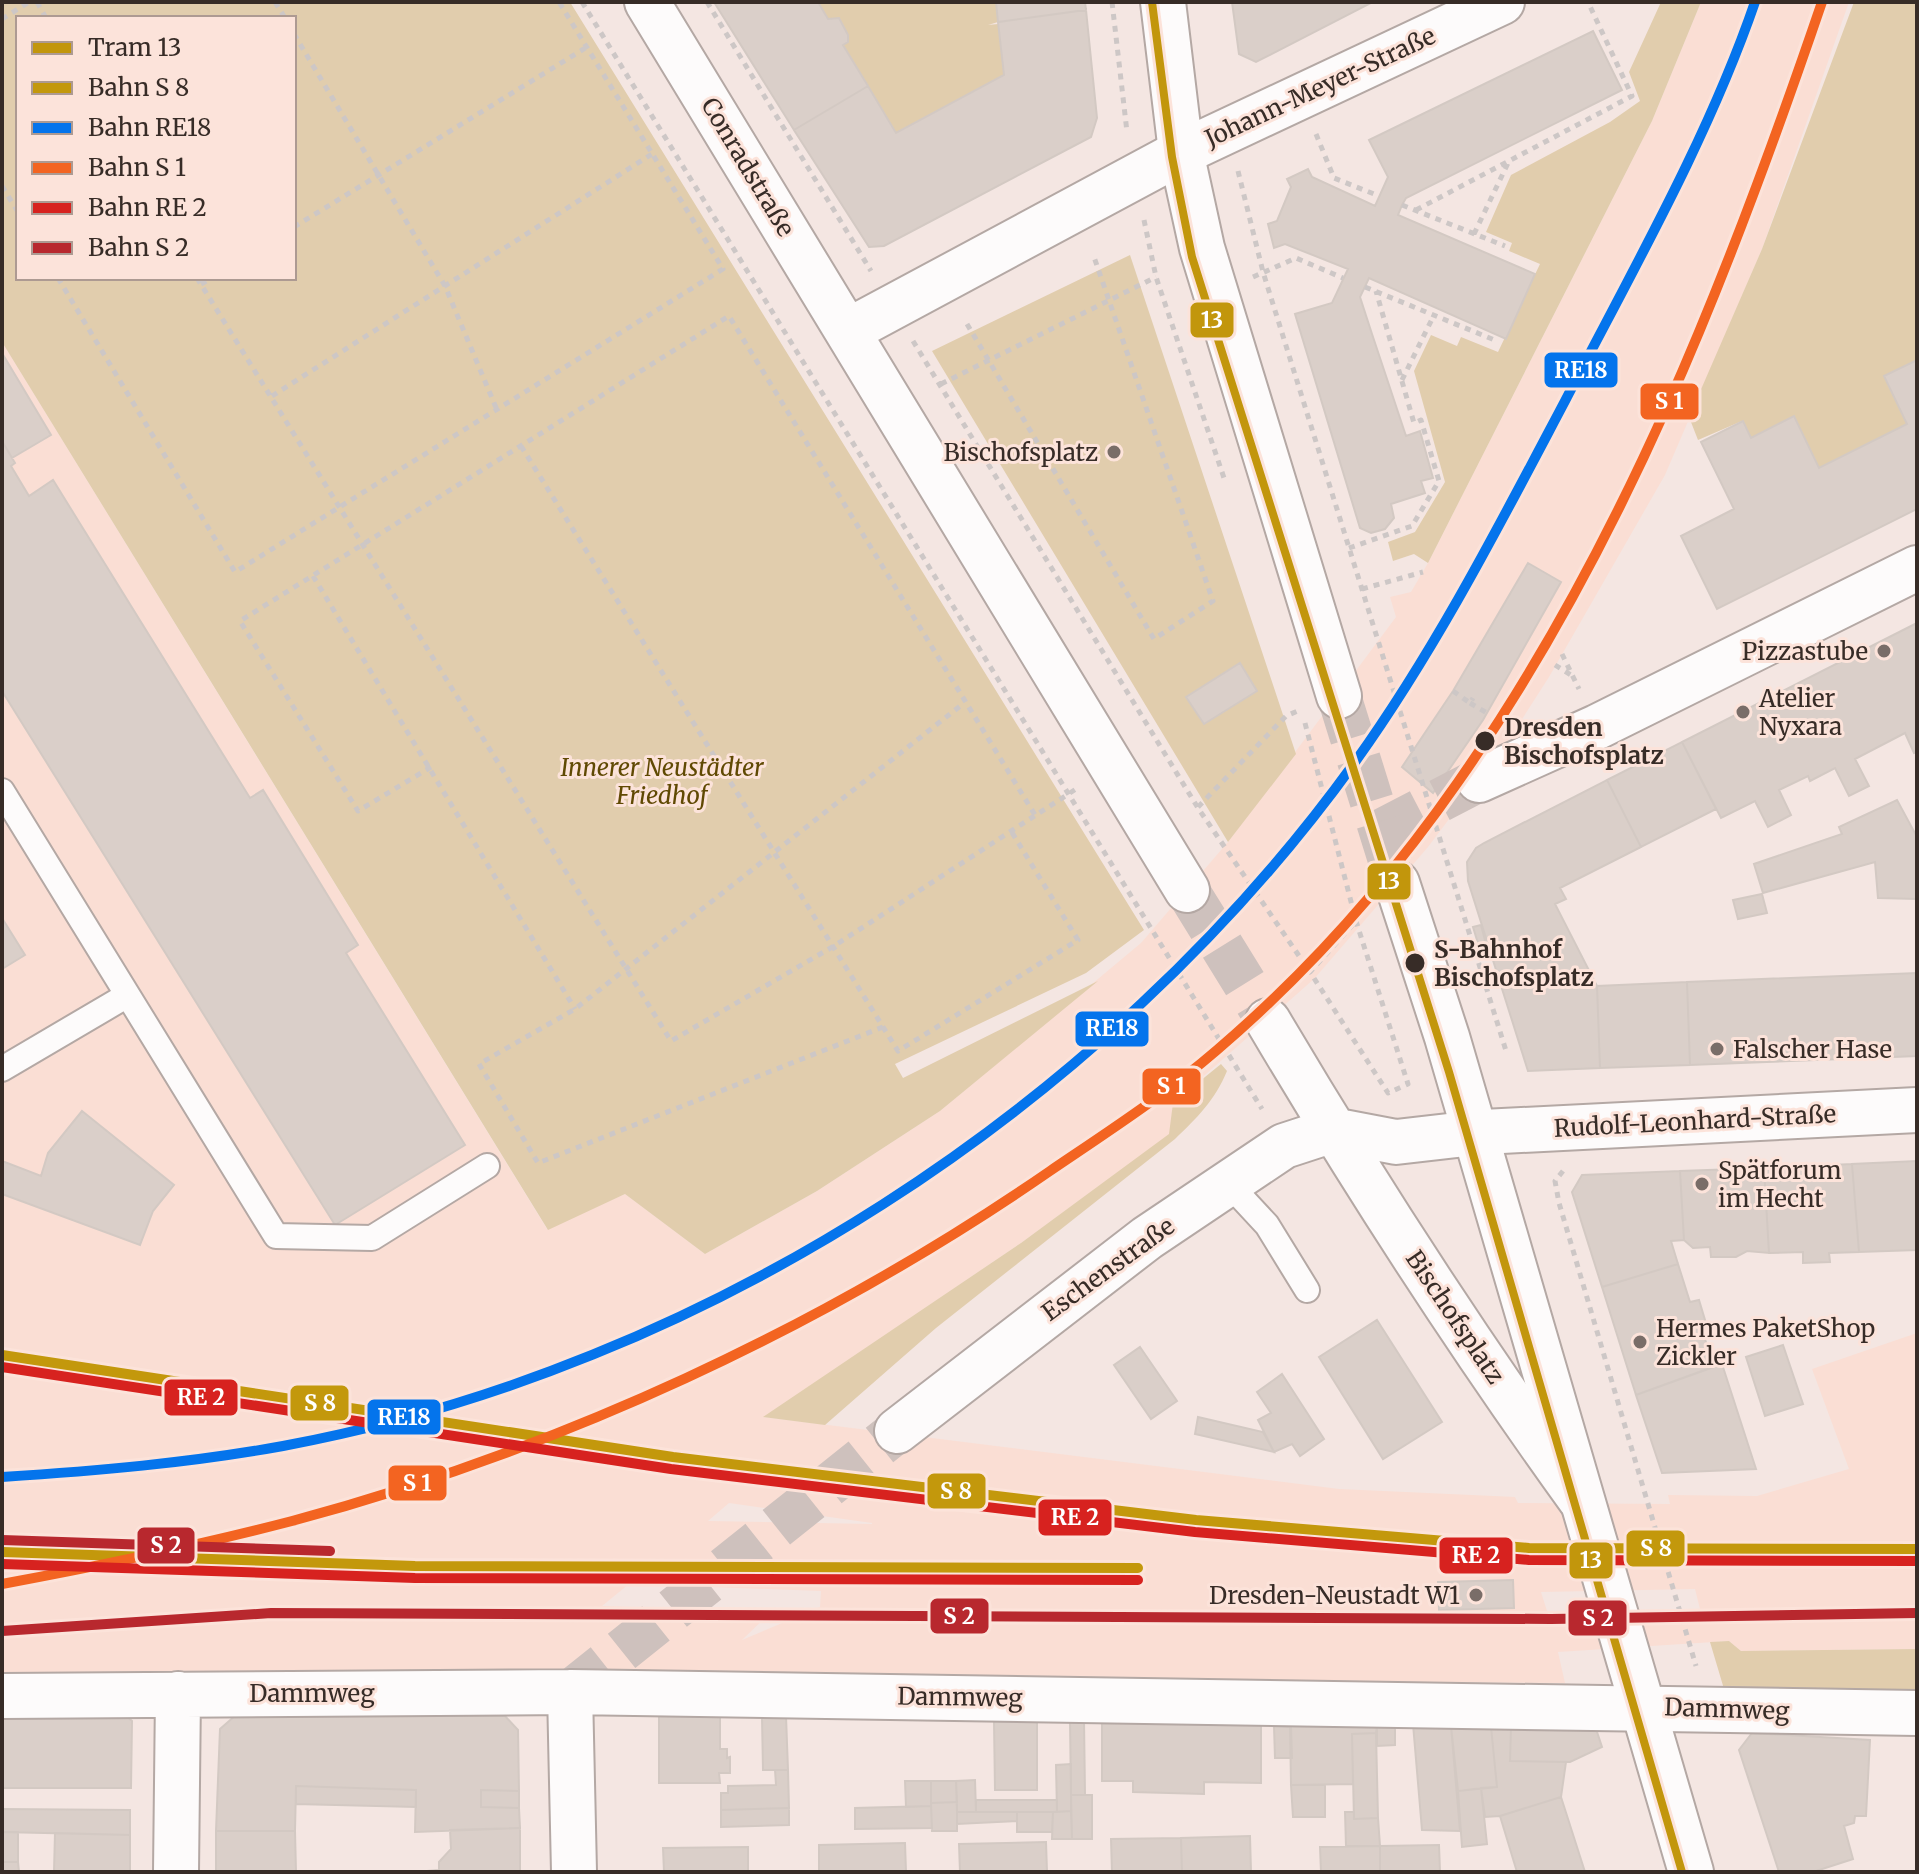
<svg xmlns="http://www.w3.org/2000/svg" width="1919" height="1874" viewBox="0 0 1919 1874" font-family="Merriweather,serif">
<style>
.built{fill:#faded4;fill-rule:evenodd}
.green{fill:#e1cdad;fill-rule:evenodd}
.building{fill:#dacfc9;stroke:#d3c9c3;stroke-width:2}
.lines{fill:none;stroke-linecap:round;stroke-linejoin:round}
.minor-tunnel{stroke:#cec1bd;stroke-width:44;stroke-dasharray:44 22;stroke-linecap:butt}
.secondary-tunnel{stroke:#cec1bd;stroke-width:44;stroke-dasharray:44 22;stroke-linecap:butt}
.service-casing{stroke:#b4a8a4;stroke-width:28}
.minor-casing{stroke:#b4a8a4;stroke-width:48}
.secondary-casing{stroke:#b4a8a4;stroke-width:48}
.path{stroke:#cdc7c6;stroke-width:5;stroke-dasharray:6 6;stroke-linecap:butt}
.service{stroke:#fdfbfb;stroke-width:24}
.minor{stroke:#fdfbfb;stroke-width:44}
.secondary{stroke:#fdfbfb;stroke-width:44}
.rail-1-casing{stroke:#fce3da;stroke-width:16}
.rail-2-casing{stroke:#fce3da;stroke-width:16}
.rail-3-casing{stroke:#fce3da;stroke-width:16}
.rail-4-casing{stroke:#fce3da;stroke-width:16}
.rail-5-casing{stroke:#fce3da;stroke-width:16}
.rail-1{stroke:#c3980c;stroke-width:10}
.rail-2{stroke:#0474ec;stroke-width:10}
.rail-3{stroke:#f36421;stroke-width:10}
.rail-4{stroke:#d7221f;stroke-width:10}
.rail-5{stroke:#b8282e;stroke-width:10}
.tram-1-casing{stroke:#fce3da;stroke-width:14}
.tram-1{stroke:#c2960c;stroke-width:8}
.poi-dot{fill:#796d68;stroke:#fce3da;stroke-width:3}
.stop-dot{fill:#372c27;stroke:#fce3da;stroke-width:3}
.labels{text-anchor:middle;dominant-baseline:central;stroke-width:6;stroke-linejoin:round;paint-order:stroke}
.street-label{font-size:24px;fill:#372c27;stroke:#fce3da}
.poi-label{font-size:24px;fill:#372c27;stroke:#fce3da;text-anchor:start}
.stop-label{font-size:24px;font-weight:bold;fill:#372c27;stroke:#fce3da;text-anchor:start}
.park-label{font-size:24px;font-style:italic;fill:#604903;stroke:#fce3da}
.line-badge{stroke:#fce3da;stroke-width:3}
.badge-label{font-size:22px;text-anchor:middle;font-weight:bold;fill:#fff}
</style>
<rect width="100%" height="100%" fill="#f4e6e2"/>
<path class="built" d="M1701 2H1849L1762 249 1665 475 1549 677 1510 738 1428 847 1314 979 1173 1103 1170 1134 1021 1243 764 1417 1339 1489 1515 1497 1518 1503 1670 1504 1668 1495 1757 1496 1849 1469 1812 1369 1917 1333V1649L1741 1651 1729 1641 1558 1652 1565 1683 2 1677V342L547 1229 625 1194 705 1254 817 1191 940 1111 1141 943 1228 842 1396 617 1390 597 1411 592 1428 563 1652 121ZM729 1503 872 1523V1524L708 1521ZM629 1584 821 1591 820 1607 742 1640 771 1612 602 1606ZM1695 1589 1700 1609 1547 1611 1541 1592Z"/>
<path class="green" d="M2 2H570L1144 930 1086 973 895 1064 903 1078 1098 981 940 1111 817 1191 705 1254 625 1194 548 1230 2 342ZM18 18H294V278H18Z
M818 2H996L998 22 988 25 998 24 1004 75 896 133 843 45 848 42V35L839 18 828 19Z
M1661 2H1701L1652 121 1428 563 1414 554 1393 561 1388 542 1415 532 1445 482 1414 371 1431 335 1457 346 1461 337 1498 352 1540 264 1509 251 1512 243 1486 232 1511 175 1610 122 1640 101 1629 72Z
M1854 2H1917V360L1884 376 1907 424 1819 468 1794 417 1751 438 1742 421 1698 440 1689 417 1762 249Z
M1130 255 1296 754 1228 842 932 351Z
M1221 1064 1227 1071C1215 1100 1197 1118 1175 1139L936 1328 825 1425 763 1417 1021 1243 1169 1134 1173 1103Z
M1729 1641 1741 1651 1917 1649V1689H1724L1710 1642Z"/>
<path class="building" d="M714 2H818L828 19 839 18 848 35V42L843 45 868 86 794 130Z
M996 2H1085L1086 10 998 22Z
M1232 2H1371V3L1256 62 1239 54Z
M1086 10 1097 118 1091 137 884 246 869 247 794 130 868 86 896 133 1004 75 998 22Z
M1593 31 1622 90 1406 198 1402 205 1398 215 1535 274 1506 339 1369 278 1360 297 1372 334 1406 436 1420 431 1433 478 1421 481 1425 493 1391 504 1394 518 1385 529 1371 533 1360 528 1295 314 1332 303 1348 269 1285 244 1274 248 1268 224 1277 221 1291 187 1287 179 1308 169 1312 177 1375 206 1388 177 1369 140Z
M2 353 51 435 12 458 2 441Z
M1917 360V509L1717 609 1681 536 1734 509 1701 442 1743 421 1751 438 1794 416 1819 468 1907 424 1884 376Z
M2 441 15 463 11 466 29 496 53 480 250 798 263 790 358 945 346 953 465 1145 335 1225 2 691Z
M1528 563 1561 582 1483 720 1433 793 1402 767 1453 691Z
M1917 623V752L1914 753 1905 733 1855 759 1869 786 1849 796 1835 768 1810 781 1808 776 1779 790 1791 815 1768 827 1755 801 1721 818 1682 742Z
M1240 663 1257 691 1204 724 1186 697Z
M1682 742 1716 809 1641 847 1607 780Z
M1607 780 1641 847 1560 888 1566 899 1555 904 1597 986 1600 1068 1528 1071 1468 881 1467 862 1476 848 1484 843Z
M1897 800 1917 837V899L1878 898 1875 862 1763 893 1754 864 1842 834 1839 827Z
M1762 894 1767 913 1738 919 1733 900Z
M2 918 25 955 2 969Z
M1481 925 1487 948 1480 950 1473 927Z
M1917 973V1056L1690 1065 1687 982Z
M1687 982 1690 1065 1600 1068 1597 986Z
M82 1111 174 1185 153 1211 140 1245 2 1194V1161L41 1176 48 1153Z
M1917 1161V1250L1859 1252 1852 1164Z
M1852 1164 1859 1252 1829 1253 1830 1262 1803 1263V1252L1769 1253 1764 1168Z
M1764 1168 1769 1253 1747 1251 1736 1257H1711L1710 1247 1693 1248 1684 1240 1680 1171Z
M1680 1171 1684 1240 1671 1241 1678 1264 1602 1287 1572 1192 1582 1175Z
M1678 1264 1690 1302 1699 1300 1708 1330 1703 1332 1713 1367 1636 1395 1602 1287Z
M1377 1320 1442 1422 1383 1459 1319 1357Z
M1783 1345 1803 1404 1765 1416 1746 1357Z
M1140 1347 1177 1401 1151 1419 1114 1365Z
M1722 1364 1756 1469 1662 1473 1636 1395Z
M1282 1374 1324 1439 1300 1456 1292 1444 1274 1452 1258 1420 1271 1413 1257 1392Z
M1198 1417 1263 1432 1274 1452 1195 1434Z
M1513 1580 1514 1608 1439 1610 1438 1582Z
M124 1714 132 1721 131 1788H2V1715Z
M236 1715 505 1716 518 1730 519 1791 481 1790V1807L519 1808 520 1828 415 1832 416 1790 296 1786 295 1831H216L220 1729Z
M659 1715 720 1716V1749H727V1758L730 1757V1773H719L720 1783H659Z
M786 1716 788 1770H763L762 1717Z
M1084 1720 1085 1795H1071L1070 1721Z
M994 1721H1037V1790H995Z
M1102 1721 1261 1723V1783L1204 1782V1794L1133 1792V1781H1102Z
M1290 1723 1377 1726 1376 1733 1352 1734 1353 1784 1291 1785Z
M1413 1724 1451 1726 1460 1831 1422 1830Z
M1274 1726 1291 1727 1292 1758H1275Z
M1377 1726H1395V1745L1377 1746Z
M1451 1726 1491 1727 1497 1787 1458 1791Z
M1491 1727H1511L1510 1761 1566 1762 1561 1797 1500 1816 1485 1817 1481 1788 1497 1787Z
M1511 1727 1596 1729 1602 1747 1570 1762 1510 1761Z
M1376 1733 1378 1818 1354 1819 1352 1734Z
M1752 1733 1870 1740 1866 1816H1855L1854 1823 1844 1826 1853 1859 1813 1872H1779L1739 1750Z
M1071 1764V1811L1057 1812 1056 1765Z
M775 1770H788L789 1808 721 1810V1793H728V1786L776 1785Z
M975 1780 976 1812H957L956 1781Z
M905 1781H931V1806L906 1807Z
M931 1781H956L957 1802 931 1803Z
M1291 1785H1325V1817H1293Z
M296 1786 416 1790V1807L296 1804Z
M1481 1788 1487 1844 1462 1847 1458 1791Z
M481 1790 519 1791V1808L481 1807Z
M1071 1795H1092V1839H1072Z
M1561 1797 1585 1872H1517L1500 1816Z
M976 1800H1057V1812H976Z
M957 1802V1831H932L931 1803Z
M931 1806 932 1828 855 1829V1808Z
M789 1808V1825L721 1827V1810Z
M2 1809 130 1810V1835L2 1832Z
M1071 1811 1072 1839H1052L1053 1812Z
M957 1812H1017V1821L957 1824Z
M1017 1812H1053L1052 1832H1017Z
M1345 1812H1354V1819L1378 1818 1380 1846H1346Z
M520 1828V1872H415L439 1870V1862L451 1849 450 1830Z
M216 1831H295L296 1872H216Z
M2 1832H18V1862H2Z
M55 1833 130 1835V1872H54Z
M1250 1836 1251 1872H1182L1181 1838Z
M1181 1838 1182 1872H1112L1111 1839Z
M1046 1842 1047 1872H960L959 1844Z
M905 1843 906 1872H819V1845Z
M1439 1845 1440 1872H1380V1846Z
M1380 1846V1872H1321L1320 1847Z
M748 1847V1872H664L663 1848Z
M2 1862H18L19 1872H2Z"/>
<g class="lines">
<path class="minor-tunnel" d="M1381 831 1479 780
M1187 890 1268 1021
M570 1692 897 1431"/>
<path class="secondary-tunnel" d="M1339 696 1397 883"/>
<defs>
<path id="service" d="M2 791 276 1236 372 1238 487 1166
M2 1069 126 996
M1228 1183 1267 1225 1307 1290"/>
<path id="minor" d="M647 2 1187 890
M848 331 1172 157 1502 2
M1479 780 1597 727 1917 568
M1268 1021C1365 1185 1469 1345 1580 1499
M897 1431 1147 1238 1284 1146 1333 1130 1396 1142 1483 1132 1917 1110
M570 1692 574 1872
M2 1696 570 1692 1917 1713
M176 1872 178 1694"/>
<path id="secondary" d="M1163 2 1181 152 1202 248 1339 696
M1397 883 1447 1037 1691 1872"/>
</defs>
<use href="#service" class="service-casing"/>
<use href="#minor" class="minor-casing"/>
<use href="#secondary" class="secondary-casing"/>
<path class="path" d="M37 2 46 18
M275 2 285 18
M582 2 1262 1109
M707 2 871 271
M1112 2 1127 132
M2 19 29 2
M294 34 445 286 497 410
M1316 134 1334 178 1379 196
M1238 171 1263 272 1507 1054
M2 186 18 212
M1402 205 1505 246
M1416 210 1632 96 1588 2
M1144 220 1156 277 1224 478
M294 227 587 47
M1474 234 1508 163
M1253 277 1296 258 1343 278
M58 278 235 572 723 269 559 2
M197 278 671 1041 834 946 1076 789
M201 284 212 278
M1365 287 1497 341
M967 324 1154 639 1213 601 1094 257
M913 341 1198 808 1310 972 1356 921
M1402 380 1434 315
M941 384 1156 277
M272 396 652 154
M521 446 898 1051 1078 940 1011 831
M1349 548 1412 526 1439 481 1421 420 1414 423 1376 291
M313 576 575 1009
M1362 589 1423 572
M1562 654 1579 689
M1555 665 1571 675
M1453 691 1470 703 1473 698
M1470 703 1487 713
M1305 723 1356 921 1408 1084 1388 1093 1310 972
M431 767 358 811 240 621 729 316 1035 815
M1198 807 1286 716 1300 710
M883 1027 538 1163 479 1064 575 1009 964 703
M1563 1171 1555 1181 1559 1203 1696 1666"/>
<use href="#service" class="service"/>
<use href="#minor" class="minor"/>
<use href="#secondary" class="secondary"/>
<defs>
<path id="rail-1" d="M2 1355 673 1457 1196 1520 1529 1548 1917 1549
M2 1552 415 1566 1138 1568"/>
<path id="rail-2" d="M2 1477C96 1471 189 1463 283 1446 703 1368 1106 1107 1355 762 1436 649 1500 524 1565 401 1631 273 1708 139 1755 2"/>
<path id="rail-3" d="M2 1584C99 1566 196 1546 292 1521 560 1449 821 1329 1050 1171 1106 1133 1165 1095 1217 1050 1308 972 1389 881 1458 782 1624 545 1729 275 1822 2"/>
<path id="rail-4" d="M2 1367 671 1469 1195 1532 1529 1560 1917 1561
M2 1564 415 1578 1138 1580"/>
<path id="rail-5" d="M2 1540 330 1551
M2 1631 271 1613 1551 1619 1917 1613"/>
</defs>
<use href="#rail-1" class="rail-1-casing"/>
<use href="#rail-2" class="rail-2-casing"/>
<use href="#rail-3" class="rail-3-casing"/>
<use href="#rail-4" class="rail-4-casing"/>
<use href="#rail-5" class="rail-5-casing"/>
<use href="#rail-1" class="rail-1"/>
<use href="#rail-2" class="rail-2"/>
<use href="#rail-3" class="rail-3"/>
<use href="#rail-4" class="rail-4"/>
<use href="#rail-5" class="rail-5"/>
<defs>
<path id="tram-1" d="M1152 2 1172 157 1192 257 1449 1072 1682 1872"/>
</defs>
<use href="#tram-1" class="tram-1-casing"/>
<use href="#tram-1" class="tram-1"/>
</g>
<g class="poi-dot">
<circle cx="1114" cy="452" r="8"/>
<circle cx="1884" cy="651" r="8"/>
<circle cx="1743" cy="712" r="8"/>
<circle cx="1717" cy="1049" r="8"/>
<circle cx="1702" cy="1184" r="8"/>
<circle cx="1640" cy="1342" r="8"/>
<circle cx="1476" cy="1595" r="8"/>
</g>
<g class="stop-dot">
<circle cx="1485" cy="741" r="11"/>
<circle cx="1415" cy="963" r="11"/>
</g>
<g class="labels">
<g class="street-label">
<text transform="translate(1320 87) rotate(-25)">Johann-Meyer-Straße</text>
<text transform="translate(748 167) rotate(59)">Conradstraße</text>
<text transform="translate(1695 1121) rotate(-3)">Rudolf-Leonhard-Straße</text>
<text transform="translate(1108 1269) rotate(-36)">Eschenstraße</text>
<text transform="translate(1455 1317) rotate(56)">Bischofsplatz</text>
<text x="312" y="1693">Dammweg</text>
<text transform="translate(960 1697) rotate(1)">Dammweg</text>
<text transform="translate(1727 1709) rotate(2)">Dammweg</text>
</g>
<g class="poi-label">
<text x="1098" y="452" text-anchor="end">Bischofsplatz</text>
<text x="1868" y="651" text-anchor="end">Pizzastube</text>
<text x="1759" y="698">Atelier<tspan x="1759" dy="28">Nyxara</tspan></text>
<text x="1733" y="1049">Falscher Hase</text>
<text x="1718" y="1170">Spätforum<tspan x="1718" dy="28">im Hecht</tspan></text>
<text x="1656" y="1328">Hermes PaketShop<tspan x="1656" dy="28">Zickler</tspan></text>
<text x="1460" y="1595" text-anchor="end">Dresden-Neustadt W1</text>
</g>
<g class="stop-label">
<text x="1504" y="727">Dresden<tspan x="1504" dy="28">Bischofsplatz</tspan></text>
<text x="1434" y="949">S-Bahnhof<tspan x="1434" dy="28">Bischofsplatz</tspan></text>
</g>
<g class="park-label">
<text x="662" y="767">Innerer Neustädter<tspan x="662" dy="28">Friedhof</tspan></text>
</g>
</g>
<g class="line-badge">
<rect x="1189" y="301" width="46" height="38" rx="8" fill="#c2960c"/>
<rect x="1543" y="351" width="76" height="38" rx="8" fill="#0474ec"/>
<rect x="1639" y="382" width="61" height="39" rx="8" fill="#f36421"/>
<rect x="1366" y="862" width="46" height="39" rx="8" fill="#c2960c"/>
<rect x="1074" y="1010" width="76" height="38" rx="8" fill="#0474ec"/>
<rect x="1141" y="1067" width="61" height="39" rx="8" fill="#f36421"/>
<rect x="163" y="1378" width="76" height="39" rx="8" fill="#d7221f"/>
<rect x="289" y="1384" width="61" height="38" rx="8" fill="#c3980c"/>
<rect x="366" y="1398" width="76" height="38" rx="8" fill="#0474ec"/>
<rect x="387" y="1464" width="61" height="38" rx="8" fill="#f36421"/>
<rect x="926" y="1472" width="61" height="38" rx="8" fill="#c3980c"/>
<rect x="1037" y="1498" width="76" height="39" rx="8" fill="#d7221f"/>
<rect x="136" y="1526" width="60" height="39" rx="8" fill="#b8282e"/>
<rect x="1625" y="1529" width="61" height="39" rx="8" fill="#c3980c"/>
<rect x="1438" y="1536" width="76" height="39" rx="8" fill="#d7221f"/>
<rect x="1568" y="1541" width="46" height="39" rx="8" fill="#c2960c"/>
<rect x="929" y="1597" width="61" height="38" rx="8" fill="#b8282e"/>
<rect x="1567" y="1599" width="61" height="38" rx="8" fill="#b8282e"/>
</g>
<g class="badge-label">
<text x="1212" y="328">13</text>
<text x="1581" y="378">RE18</text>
<text x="1669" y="409">S 1</text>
<text x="1389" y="889">13</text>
<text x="1112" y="1036">RE18</text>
<text x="1171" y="1094">S 1</text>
<text x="201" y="1405">RE 2</text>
<text x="320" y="1411">S 8</text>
<text x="404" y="1425">RE18</text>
<text x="417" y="1491">S 1</text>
<text x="956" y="1499">S 8</text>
<text x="1075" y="1525">RE 2</text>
<text x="166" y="1553">S 2</text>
<text x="1656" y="1556">S 8</text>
<text x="1476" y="1563">RE 2</text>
<text x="1591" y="1568">13</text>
<text x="959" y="1624">S 2</text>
<text x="1598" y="1626">S 2</text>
</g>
<rect width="1919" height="1874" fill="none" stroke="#372c27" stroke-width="8"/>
<rect x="16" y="16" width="280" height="264" fill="#fce3da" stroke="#ad9a92" stroke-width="2"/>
<rect x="32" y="42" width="40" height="12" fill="#c2960c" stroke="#ad9a92" stroke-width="2"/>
<text x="88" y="56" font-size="24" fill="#372c27">Tram 13</text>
<rect x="32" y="82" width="40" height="12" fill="#c3980c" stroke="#ad9a92" stroke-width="2"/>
<text x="88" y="96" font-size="24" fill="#372c27">Bahn S 8</text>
<rect x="32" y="122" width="40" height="12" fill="#0474ec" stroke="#ad9a92" stroke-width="2"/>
<text x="88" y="136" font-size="24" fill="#372c27">Bahn RE18</text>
<rect x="32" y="162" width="40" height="12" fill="#f36421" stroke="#ad9a92" stroke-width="2"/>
<text x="88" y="176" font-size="24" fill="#372c27">Bahn S 1</text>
<rect x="32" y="202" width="40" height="12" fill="#d7221f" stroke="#ad9a92" stroke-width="2"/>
<text x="88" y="216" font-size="24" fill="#372c27">Bahn RE 2</text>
<rect x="32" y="242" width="40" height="12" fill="#b8282e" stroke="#ad9a92" stroke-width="2"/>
<text x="88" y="256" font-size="24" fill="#372c27">Bahn S 2</text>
</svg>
